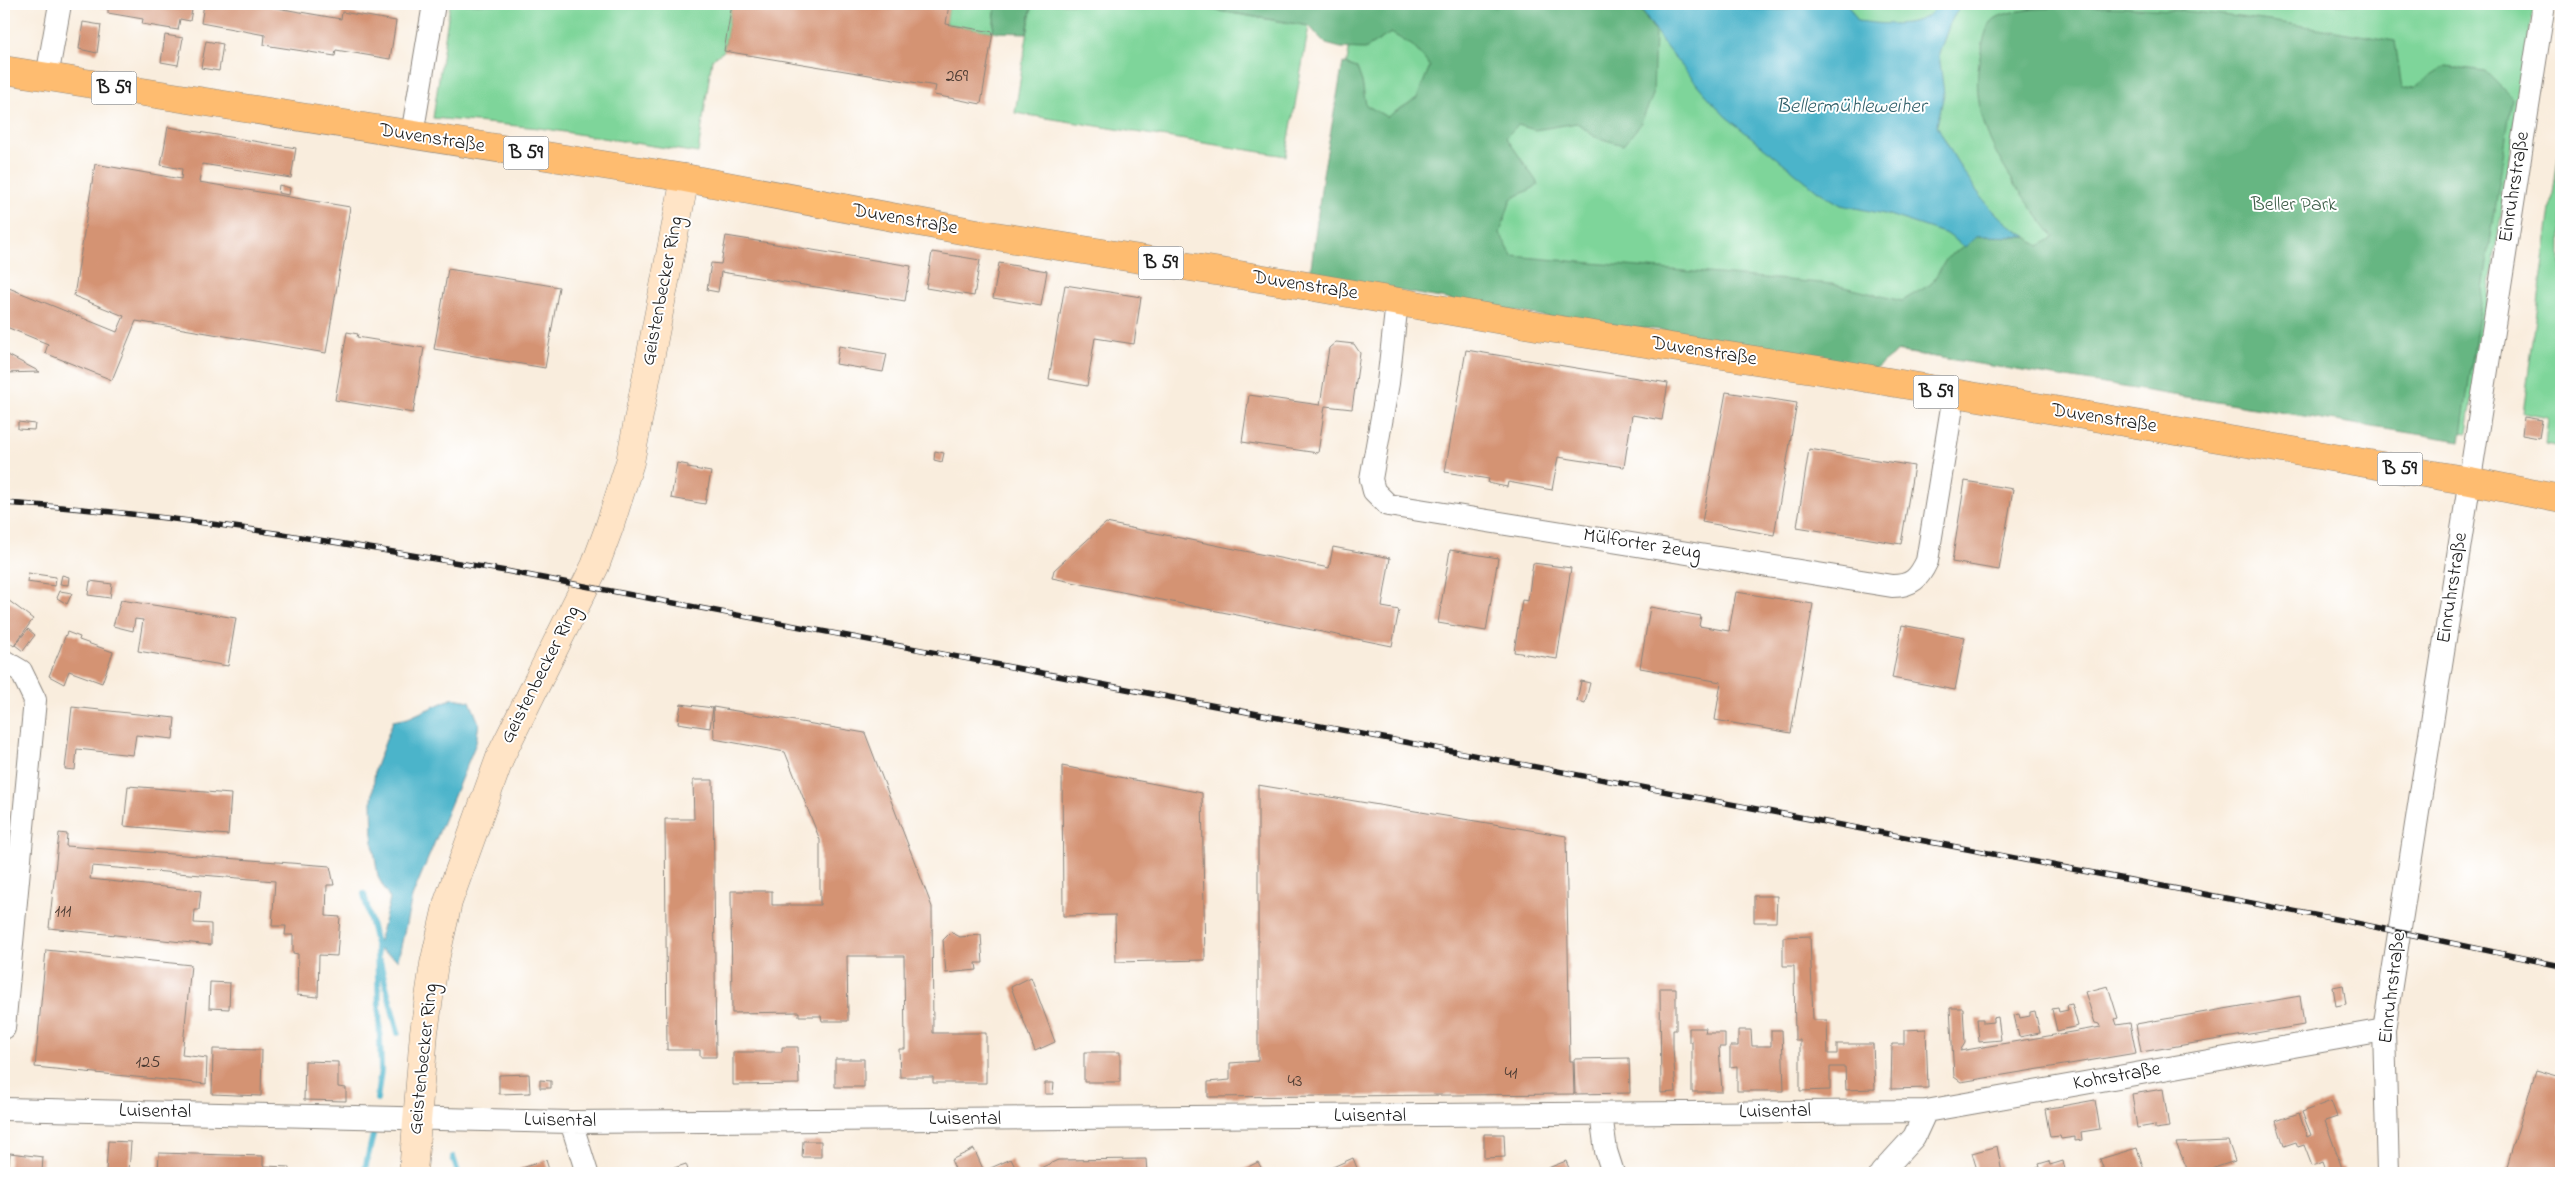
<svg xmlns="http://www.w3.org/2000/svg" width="2565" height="1177" viewBox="0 0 2565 1177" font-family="'Indie Flower',sans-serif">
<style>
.green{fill:#7ed59a;stroke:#4d785b}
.forest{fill:#66b682;stroke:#41694f}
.water{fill:#4cb4ca;stroke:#346873}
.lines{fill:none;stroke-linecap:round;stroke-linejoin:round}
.stream{stroke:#4cb4ca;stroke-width:6}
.building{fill:#d49373}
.street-casing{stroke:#8a847c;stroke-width:24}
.secondary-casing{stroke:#8a847c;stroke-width:29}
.primary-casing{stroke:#8a847c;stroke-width:29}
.street{stroke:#fff;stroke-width:22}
.secondary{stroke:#ffe4c6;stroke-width:28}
.primary{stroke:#febc70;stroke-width:28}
.rail-casing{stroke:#1c1c1c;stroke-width:5.5}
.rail{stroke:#fff;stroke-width:4;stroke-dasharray:11;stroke-linecap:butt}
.labels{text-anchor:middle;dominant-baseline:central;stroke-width:4;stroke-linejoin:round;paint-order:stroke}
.number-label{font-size:18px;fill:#4a3a32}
.shield{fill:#fff;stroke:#606060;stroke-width:1}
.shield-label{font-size:19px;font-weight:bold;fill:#1c1c1c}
.street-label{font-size:20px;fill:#1c1c1c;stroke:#fff}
.park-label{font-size:20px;fill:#3e5d48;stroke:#fff}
.water-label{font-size:21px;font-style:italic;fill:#32606a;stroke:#fff}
</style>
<rect width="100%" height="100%" fill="#fff"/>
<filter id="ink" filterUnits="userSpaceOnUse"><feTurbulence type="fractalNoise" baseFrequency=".02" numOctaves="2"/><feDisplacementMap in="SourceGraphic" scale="10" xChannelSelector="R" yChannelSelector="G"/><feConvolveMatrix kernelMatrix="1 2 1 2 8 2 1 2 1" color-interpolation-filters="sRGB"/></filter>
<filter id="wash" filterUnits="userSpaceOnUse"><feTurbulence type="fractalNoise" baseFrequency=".0096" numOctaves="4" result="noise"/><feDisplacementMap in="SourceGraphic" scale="20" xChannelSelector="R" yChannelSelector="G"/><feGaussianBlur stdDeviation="1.12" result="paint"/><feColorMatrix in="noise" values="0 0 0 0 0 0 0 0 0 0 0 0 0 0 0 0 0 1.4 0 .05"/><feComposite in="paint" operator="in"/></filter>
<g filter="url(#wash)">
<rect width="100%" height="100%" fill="#f9eddd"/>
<path class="green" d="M450 4H732L724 51 712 59 698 153 539 128 433 118Z
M949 4H996L993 32 946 24Z
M1032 4H1177L1309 26 1286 156 1015 113Z
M1224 4H2534L2467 433 1314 268 1353 25Z
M2561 136V447L2545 444 2548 418 2523 413Z"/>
<path class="forest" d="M996 4H1032L1027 33 993 32Z
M1177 4H1486L1496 7 1498 4H1637L1655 31 1653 95 1640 125 1623 145 1595 137 1577 123 1535 130 1518 125 1506 137 1539 185 1511 199 1500 233 1512 256 1832 284 1902 301 1931 284 1947 258 1977 236 2028 237 2039 246 2054 237C2012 182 1964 125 1981 52 1984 40 1985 25 1996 18 2006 12 2021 11 2033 9 2153 0 2277 21 2395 41L2402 89 2416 86 2446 66 2485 71 2512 98 2460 441 1898 351 1875 369 1660 330 1559 319 1310 275 1323 174 1343 63 1357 68 1362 82 1366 105 1387 117 1417 98 1430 66 1413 46 1391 33 1365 49 1341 48 1326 44 1309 26Z"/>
<path class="water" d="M1638 4H1738L1749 9 1788 10 1799 4H1847L1858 21C1880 24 1928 30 1937 4H1961L1950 23 1939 54 1944 94 1937 125C1957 164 1987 217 2028 237L1977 236 1965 247 1947 234 1889 215 1841 205 1818 191 1725 116 1701 89 1666 47Z
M453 698 470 701 479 723 476 743 412 897 398 960 377 948 390 899 378 877 373 844 372 801 375 769 393 721 408 718Z"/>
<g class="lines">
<path class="stream" d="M364 894 377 948 381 1070 377 1099
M380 962 398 1033
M453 1157 458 1173
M364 1173 373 1135"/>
</g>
<g id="blocks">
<path class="building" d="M85 4H193L190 21 180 19 178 30 142 24 143 19 108 13V9Z
M204 4H272L271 7 341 19 342 12 396 21 390 59 336 50 335 56 264 45 265 35 201 23Z
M732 4H949L946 24 993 32 981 104 934 95 936 86 724 51Z
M83 22 101 25 97 53 79 49Z
M165 35 183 38 178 65 161 62Z
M206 41 223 44 219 71 201 68Z
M168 127 296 148 291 178 202 164 199 182 350 207 326 353 136 321 112 380 45 353 48 344 4 326V286L117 332 124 316 74 296 95 164 181 179 182 169 161 165Z
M279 185 290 188 289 195 278 193Z
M726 236 911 266 905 301 721 272 718 292 707 290 711 263 721 264Z
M932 252 980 260 974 296 926 288Z
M999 263 1047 271 1041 306 993 298Z
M448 269 559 287 545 368 434 349Z
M1065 285 1141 297 1134 344 1095 338 1087 386 1049 379Z
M347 332 358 334 357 337 424 348 413 413 335 400Z
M1336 342 1354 344 1360 353 1352 409 1325 406 1318 453 1242 442 1249 395 1320 405 1329 348Z
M839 346 887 354 883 372 836 364Z
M1466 350 1668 383 1662 420 1632 415 1624 467 1558 457 1552 490 1508 482 1507 487 1488 483 1489 479 1445 472Z
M4 353 40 372 4 373Z
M1726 392 1797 403 1774 535 1702 522Z
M2524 417 2542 420 2539 438 2522 435Z
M18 422 35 424 34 430 18 429Z
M1809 449 1914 466 1901 544 1797 527Z
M935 451 944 453 942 462 934 460Z
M677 463 688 465V468L711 472 705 504 671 498Z
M1965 481 2013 489 1999 570 1952 562Z
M1106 523 1329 568 1333 547 1390 558 1382 607 1399 610 1392 646 1052 578 1054 570Z
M1450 550 1498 558 1486 631 1438 623Z
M1533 563 1571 568 1557 659 1514 652 1522 600 1528 601Z
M28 573 56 577 55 586 27 582Z
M62 575 69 577 68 585 60 584Z
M90 581 112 584 110 598 88 595Z
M60 591 72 593 67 604 57 598Z
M1736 592 1813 604 1791 733 1715 720 1721 682 1640 668 1650 607 1701 616 1699 626 1729 631Z
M4 597 33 619 14 646 4 638Z
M121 600 236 618 228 666 138 651 143 620 135 619 133 631 113 626Z
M1902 625 1965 637 1955 690 1892 678Z
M28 629 35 635 23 651 15 645Z
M67 632 80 637 79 640 113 652 102 683 69 671 64 684 49 676Z
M1581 681 1590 683 1585 703 1577 701Z
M681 704 713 708 710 728 678 723Z
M72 707 175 718 173 739 136 735 133 755 77 749 75 770 65 769Z
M713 707 865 733 932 907 933 1033H986V1083H933V1077H900L899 1049H905L904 956H847L848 1021H822L821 1016H799V1012L732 1013 731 891H772V905H820V840L785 752 714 739Z
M1062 766 1202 793 1205 960 1116 962 1115 915 1063 916Z
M693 780H713L716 1057H700V1050H667L665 819H694Z
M1258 785 1566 836 1570 1061H1573L1574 1094 1208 1097V1082L1230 1080V1063L1258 1061Z
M128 786 231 794 228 835 124 826Z
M59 833 67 834 66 846 330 866 334 885H327L326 916 340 917 337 956 319 955 318 997 297 995 298 954 293 953V935H285L286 926H272L275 881 92 866 90 879 201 891 199 910H195L194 923 211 924V945L49 928Z
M1754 896H1777L1776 922H1754Z
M951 932 960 937 981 935 983 963H976L977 970 946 973 943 940Z
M1810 936 1813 1020H1827L1828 1054H1837V1044H1873L1875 1089 1846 1090 1845 1067H1830V1090L1800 1091V1040H1795L1794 966H1783V937Z
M46 950 191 965 182 1055 207 1058 206 1084 35 1067Z
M1031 977 1055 1042 1035 1051 1011 987Z
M210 982 230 983 229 1009 209 1008Z
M2343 985 2346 1004 2336 1006 2333 987Z
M2108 986 2118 1018 2115 1019 2117 1025 2130 1023 2136 1053 1961 1082 1954 1077 1950 1008H1963L1965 1043 1960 1051 2101 1027 2100 1024 2095 1023 2085 992Z
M1660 988H1676V1030H1673V1048L1676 1092 1661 1093Z
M2300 996 2304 1025 2141 1052 2136 1024Z
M2072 1004 2078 1026 2057 1031 2052 1009 2058 1008 2059 1012 2068 1010 2067 1005Z
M2035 1011 2040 1033 2019 1037 2014 1015 2019 1014 2020 1018 2030 1016V1012Z
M1998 1017 2001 1040 1979 1042 1977 1019H1983V1023L1993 1022V1018Z
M1689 1028H1706L1705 1033H1725V1047H1719L1722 1092H1692V1042H1689Z
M1926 1029 1928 1088 1891 1089 1892 1044H1904V1030Z
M1738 1030H1751L1752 1046H1771V1030H1782L1784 1091H1737V1066L1730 1067V1046H1738Z
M782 1047H798L799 1084 733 1085V1052H782Z
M213 1049 262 1050 261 1096 212 1094Z
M1084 1052H1120V1082H1084Z
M1629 1058 1630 1093 1575 1094 1574 1059Z
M835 1059H864V1087H835Z
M305 1061 338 1062V1087L346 1088V1101L304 1100Z
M2536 1070 2561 1077V1173H2505Z
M529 1074 530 1093 499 1094V1075Z
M540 1080 551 1081V1088H540Z
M1045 1083H1054L1053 1094H1045Z
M2163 1089 2169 1127 2155 1129V1125L2137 1128 2132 1094Z
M2095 1100 2100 1129 2081 1132 2082 1140 2075 1141V1137L2061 1139 2060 1136 2050 1137 2045 1109Z
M2331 1101 2337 1117 2325 1121 2342 1168 2344 1167 2347 1173H2326L2322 1162 2312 1166 2304 1145 2298 1147 2296 1142 2284 1146 2276 1121 2299 1113 2307 1137 2311 1135 2302 1112Z
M1484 1134H1504L1505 1157 1484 1158Z
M108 1141 131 1142 129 1172 106 1171Z
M803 1141H821V1157H802Z
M2228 1141 2235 1161 2211 1169 2213 1173H2189L2176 1143Z
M1997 1146 2002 1173H1978L1972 1153Z
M2137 1148 2145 1173H2105L2100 1159Z
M974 1149 984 1171 1011 1159 1018 1173H957L951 1160Z
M10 1153 43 1157 42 1173H8Z
M159 1153 263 1156V1166L289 1167V1173H158Z
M1353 1158 1359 1173H1325L1324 1171Z
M1146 1159 1147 1173H1038L1036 1170 1058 1160Z
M546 1160 550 1173H515L520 1171 519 1169Z
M1566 1161 1571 1173H1545L1543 1170Z
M2049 1161 2050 1165 2063 1161 2066 1173H2022L2040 1167 2039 1164Z
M1258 1162 1264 1173H1242L1240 1171Z
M686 1164 689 1173H659Z"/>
</g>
</g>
<g filter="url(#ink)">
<use href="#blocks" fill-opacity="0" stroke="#8a847c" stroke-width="1"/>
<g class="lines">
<defs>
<path id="street" d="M47 77 60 4
M412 135 434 4
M1397 302 1388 383 1371 479 1374 491 1388 505 1892 586C1912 586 1919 578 1927 561L1954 395
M4 661 21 671 35 700 4 1028
M4 1109 571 1122 1926 1111
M1601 1114 1606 1151 1613 1173
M571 1122 587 1173
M1881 1173 1914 1137 1926 1111 2384 1030
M2388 1173 2384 1030 2544 4"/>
<path id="secondary" d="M413 1173 424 1032 434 964 448 902 501 755 595 566 609 528 630 462 685 178"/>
<path id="primary" d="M4 70 685 178 977 233 1302 285 1542 327 1825 371 2470 481 2561 499"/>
</defs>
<use href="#street" class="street-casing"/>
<use href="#secondary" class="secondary-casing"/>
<use href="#primary" class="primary-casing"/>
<use href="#street" class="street"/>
<use href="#secondary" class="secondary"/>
<use href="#primary" class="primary"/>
<defs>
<path id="rail" d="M4 503C173 513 340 543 506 571L2351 922 2561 966"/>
</defs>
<use href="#rail" class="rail-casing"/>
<use href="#rail" class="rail"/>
</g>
</g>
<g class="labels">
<g class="number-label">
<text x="957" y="77">269</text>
<text x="63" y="912">111</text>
<text x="148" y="1063">125</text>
<text x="1511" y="1074">41</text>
<text x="1295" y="1082">43</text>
</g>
<g class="shield">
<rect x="91.5" y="71.5" width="45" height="33" rx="4"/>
<rect x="503.5" y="136.5" width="45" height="33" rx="4"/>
<rect x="1138.5" y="246.5" width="45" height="33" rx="4"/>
<rect x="1913.5" y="375.5" width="45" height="33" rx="4"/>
<rect x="2377.5" y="452.5" width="45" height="33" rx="4"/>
</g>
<g class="shield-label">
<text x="114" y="88">B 59</text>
<text x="526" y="153">B 59</text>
<text x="1161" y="263">B 59</text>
<text x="1936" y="392">B 59</text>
<text x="2400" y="469">B 59</text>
</g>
<g class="street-label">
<text transform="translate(432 139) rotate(9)">Duvenstraße</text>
<text transform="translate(2515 187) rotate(-81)">Einruhrstraße</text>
<text transform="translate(905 220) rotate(10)">Duvenstraße</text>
<text transform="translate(1305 286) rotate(9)">Duvenstraße</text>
<text transform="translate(663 291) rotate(-79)">Geistenbecker Ring</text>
<text transform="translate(1704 352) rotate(9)">Duvenstraße</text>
<text transform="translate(2104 419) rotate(9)">Duvenstraße</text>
<text transform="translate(1642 545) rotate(9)">Mülforter Zeug</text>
<text transform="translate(2453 588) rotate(-81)">Einruhrstraße</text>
<text transform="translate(541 675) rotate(-63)">Geistenbecker Ring</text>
<text transform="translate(2393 988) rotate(-83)">Einruhrstraße</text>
<text transform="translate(424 1059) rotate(-84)">Geistenbecker Ring</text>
<text transform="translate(2117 1077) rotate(-10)">Kohrstraße</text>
<text transform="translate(155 1112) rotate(1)">Luisental</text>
<text transform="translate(1775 1112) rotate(-1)">Luisental</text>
<text x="1370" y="1116">Luisental</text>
<text x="965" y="1119">Luisental</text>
<text transform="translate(560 1121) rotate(1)">Luisental</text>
</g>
<g class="park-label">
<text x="2294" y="205">Beller Park</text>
</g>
<g class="water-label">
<text x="1851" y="107">Bellermühleweiher</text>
</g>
</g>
<rect width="2565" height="1177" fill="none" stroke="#fff" stroke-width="20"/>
</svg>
